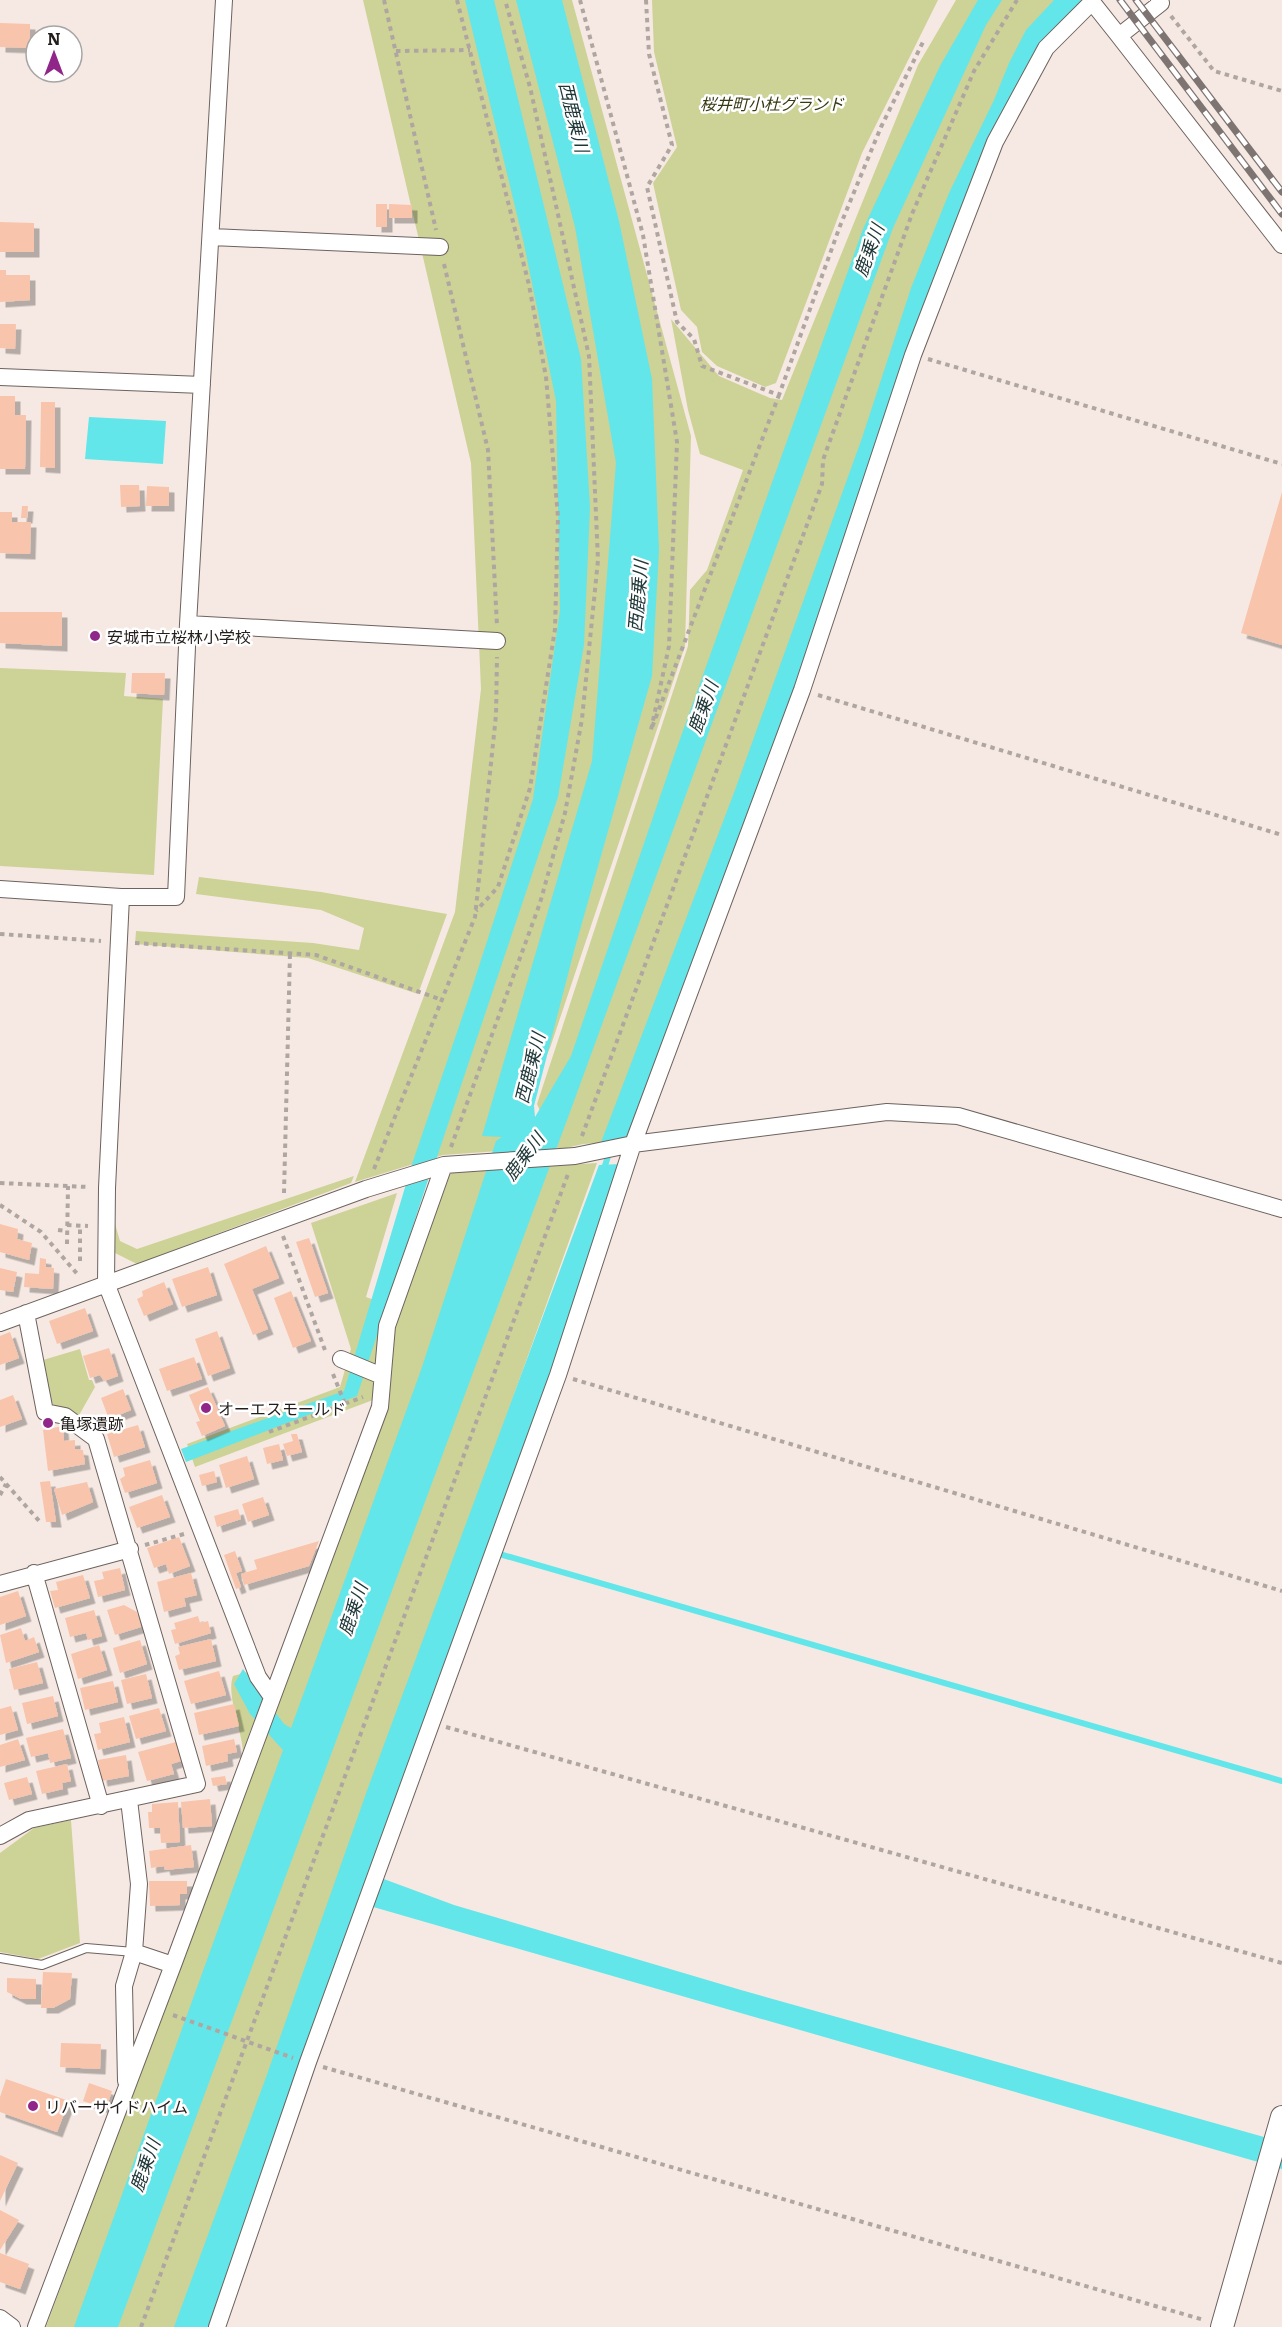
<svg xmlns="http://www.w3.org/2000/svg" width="1282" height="2327" viewBox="0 0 1282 2327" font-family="Literata,'Noto Sans JP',serif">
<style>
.green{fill:#cdd297}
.water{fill:#62e6e9}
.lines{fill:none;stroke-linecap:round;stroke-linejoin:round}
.stream{stroke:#62e6e9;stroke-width:6}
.building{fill:#f9c4ac;filter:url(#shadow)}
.lane-casing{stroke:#6d625d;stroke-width:10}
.street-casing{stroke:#6d625d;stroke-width:18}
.secondary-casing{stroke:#6d625d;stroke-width:24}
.path{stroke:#b0a6a1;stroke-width:4;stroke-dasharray:4.5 4.5;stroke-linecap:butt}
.lane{stroke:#fff;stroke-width:8}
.street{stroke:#fff;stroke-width:16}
.secondary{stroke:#fff;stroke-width:22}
.rail-casing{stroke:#7e7572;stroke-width:7}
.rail{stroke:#fff;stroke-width:4.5;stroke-dasharray:14;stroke-linecap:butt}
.poi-dot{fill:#902689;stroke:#fff;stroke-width:2}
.labels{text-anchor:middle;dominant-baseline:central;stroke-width:5;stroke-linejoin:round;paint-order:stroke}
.park-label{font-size:16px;font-style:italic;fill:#373912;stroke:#fff}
.poi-label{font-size:16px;fill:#231e1c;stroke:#fff;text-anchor:start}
.water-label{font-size:18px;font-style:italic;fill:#1f3637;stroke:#fff}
</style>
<defs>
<filter id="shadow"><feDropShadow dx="5.5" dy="5.5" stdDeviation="0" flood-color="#0004"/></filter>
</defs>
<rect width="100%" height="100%" fill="#f6e9e3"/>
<path class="green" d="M363 0H572L691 436 685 646 550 1048 499 1151 443 1155 355 1182 455 912 481 689 471 463Z
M652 0H938L862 153 776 383 765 387 717 366 702 352 697 327 681 310 653 183 677 147 654 52Z
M956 0H1090L1047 44 1026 29 1047 45 1007 117 632 1141 583 1144 558 1150 537 1104 688 646 690 590 707 570 743 470 700 454 688 410 671 319 719 376 770 398 782 400 918 65Z
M0 668 126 673 124 696 163 699 154 875 0 866Z
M199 877 321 892 447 914 418 994 308 958 135 944 136 931 313 943 359 950 364 928 321 910 196 894Z
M597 1163 180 2327H46L387 1404 392 1337 448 1178 451 1173Z
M354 1176 351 1183 137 1264 113 1252 115 1224 120 1241 137 1249Z
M397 1193 366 1297 388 1305 373 1384V1400L195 1467 187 1444 340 1387 351 1349 311 1223Z
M80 1349 89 1380H92L95 1387 78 1417 54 1405 50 1400 43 1360Z
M248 1672 259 1720 251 1729 243 1752C242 1730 226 1695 233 1676Z
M71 1820 80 1943 38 1959 0 1952V1853L34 1828Z"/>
<path class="water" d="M465 0H494L581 359 590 507 584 645 558 797 436 1160 411 1167 469 997 533 799 560 610 556 401 524 244Z
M516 0H562L619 221 652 379 659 550 652 676 574 951 534 1106 535 1117 571 1056 675 753 863 229 940 66 978 0H1002L986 25 893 228 570 1112 118 2327H74L283 1750 250 1714 234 1684 243 1669 284 1724 291 1728 421 1370 496 1141 502 1137 482 1136 592 761 616 463 575 227Z
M1054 0H1087L1023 79 627 1142 600 1145 735 790 862 438 911 288 949 193 994 100 1009 63 1026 30Z
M89 417 166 421 163 464 85 459Z
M620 1164 518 1473 373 1875 454 1905 741 1990 1282 2142V2169L363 1904 212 2327H174L265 2080 369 1785 599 1165Z
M429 1177 357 1396 186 1462 181 1449 344 1391 406 1184Z"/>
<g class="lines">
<path class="stream" d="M603 1172 610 1150
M496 1553 1282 1781"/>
</g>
<path class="building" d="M0 23 30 24V48L0 47Z
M376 204H387V227H376Z
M389 204 412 205V218H389Z
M0 222 34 223V252H0Z
M0 270H6V275H30V300L0 302Z
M0 324H16L15 349 0 348Z
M0 396H15V415H26L25 469H0Z
M41 402H55V468L40 467Z
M120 485H139L140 506 121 507Z
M147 486 169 487V506H146Z
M1282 492V645L1241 633Z
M22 506H28L27 518H21Z
M0 512H12V522H31L30 554 0 553Z
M0 612H62V646L0 643Z
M132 673H165L164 695 131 693Z
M0 1224 18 1229 17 1239 32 1243 29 1260 0 1252Z
M309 1238 328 1293 315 1297 296 1242Z
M266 1246 279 1278 252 1289 268 1329 253 1335 224 1264Z
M40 1258 46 1259V1267L54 1268 53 1289 24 1287 25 1273 39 1274Z
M208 1267 217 1295 182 1307 172 1279Z
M0 1268 17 1272 13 1292 0 1290Z
M164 1282 173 1304 144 1316 137 1299 143 1296 142 1291Z
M291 1291 311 1341 293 1348 274 1298Z
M85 1308 93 1331 57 1344 49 1321Z
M217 1331 230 1368 208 1376 195 1339Z
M10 1332 19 1358 0 1365V1336Z
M109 1348 118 1376 104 1381 100 1375 90 1378 83 1356Z
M194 1357 202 1379 167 1391 159 1369Z
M208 1387 225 1426 202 1436 196 1422 200 1421 189 1395Z
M123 1389 131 1410 109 1419 101 1398Z
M13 1395 22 1419 0 1427V1400Z
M138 1425 145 1447 114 1457 107 1434Z
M63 1426 64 1441 75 1440V1449L83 1450 85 1464 48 1471 43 1430Z
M291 1434H297L302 1452 287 1456 283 1444 293 1441Z
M279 1444 283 1460 267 1464 263 1448Z
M247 1456 254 1479 226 1488 219 1465Z
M150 1460 157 1483 125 1493 120 1479 125 1476 123 1468Z
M214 1471 217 1482 202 1486 199 1475Z
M50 1481 56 1522H46L40 1482Z
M87 1482 93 1502 62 1515 54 1489Z
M162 1495 170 1517 137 1528 129 1507Z
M263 1497 269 1515 248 1522 242 1504Z
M238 1509 241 1519 217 1527 214 1516Z
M179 1537 190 1566 169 1574 166 1564 154 1568 147 1548Z
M319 1541 309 1566 244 1585 241 1574 257 1569 254 1560Z
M235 1551 242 1571 236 1573 241 1587 236 1589 224 1555Z
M120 1568 125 1590 98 1597 94 1581 104 1579 102 1572Z
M191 1573 197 1595 184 1598 186 1606 164 1612 157 1582Z
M83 1575 90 1598 55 1608 50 1591 58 1590 56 1582Z
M18 1591 26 1616 0 1625V1597Z
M124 1605 137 1612 141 1627 115 1635 107 1610Z
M94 1610 102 1636 88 1640 86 1633 70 1637 65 1618Z
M198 1616 200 1623 208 1621 211 1633 175 1644 171 1630 176 1629 174 1623Z
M21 1628 25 1641 34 1637 39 1652 6 1663 0 1635Z
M211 1639 216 1661 179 1670 175 1656 180 1654 178 1647Z
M140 1640 147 1664 120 1673 113 1648Z
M99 1645 107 1670 78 1679 71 1654Z
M37 1662 43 1683 14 1690 9 1669Z
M219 1671 226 1695 191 1704 184 1681Z
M146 1674 152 1698 127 1704 121 1680Z
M113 1681 118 1702 85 1710 80 1688Z
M53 1696 58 1716 27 1724 22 1703Z
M234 1704 239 1726 199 1735 194 1713Z
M11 1706 18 1730 0 1735V1709Z
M159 1708 166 1731 136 1739 129 1716Z
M124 1717 130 1742 98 1750 94 1734 101 1733 99 1723Z
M63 1729 71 1758 50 1763 48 1753 31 1757 26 1738Z
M18 1739 25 1760 0 1767V1745Z
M234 1739 237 1752 227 1754 228 1761 206 1766 202 1746Z
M176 1742 181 1761 171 1764 174 1774 147 1781 138 1752Z
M126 1755 129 1776 102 1781 98 1760Z
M67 1764 71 1781 62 1783 63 1789 42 1794 36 1771Z
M225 1776 227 1784 213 1786 211 1778Z
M27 1777 32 1794 9 1800 4 1783Z
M210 1799 212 1826 183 1828 181 1802Z
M178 1802 180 1842 161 1843 160 1828H149L148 1812H152V1804Z
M191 1845 194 1867 165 1870 164 1866 151 1868 149 1851Z
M149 1881H187V1894H180V1905L150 1906Z
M43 1972 72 1973 70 1999 53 2008H41Z
M7 1978 36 1979V1999H21L7 1992Z
M61 2043 101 2044 100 2069 60 2067Z
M6 2079 69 2101 57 2132 0 2112V2097Z
M89 2083 112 2091 106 2109 83 2101Z
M0 2155 18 2163 0 2201Z
M0 2210 19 2220 0 2250Z
M0 2253 29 2264 20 2289 0 2282Z"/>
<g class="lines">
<defs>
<path id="lane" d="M0 1958 42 1965 86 1948 134 1952"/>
<path id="street" d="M1119 36 1282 245
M212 237 440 247
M0 377 202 385
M188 624 497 641
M0 889 121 897H176L188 624 224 0
M121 897 107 1188 106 1283 258 1677 272 1697
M0 1323 366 1189 444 1165 575 1156 633 1144 887 1112 958 1116 1282 1209
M341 1359 382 1376
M34 1573 101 1806
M0 1584 130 1549
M129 1800 139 1884 134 1952 173 1965 380 1407 387 1326 444 1165
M0 1836 29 1820 197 1784 96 1439 65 1416 45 1412 26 1313
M126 2081 124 1986 134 1952
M0 2318 12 2327
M36 2327 173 1965
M217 2327 308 2062 558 1375 633 1144 802 690 913 355 995 142 1046 48 1092 2 1119 36 1161 3 1159 0"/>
<path id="secondary" d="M1222 2327 1282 2117"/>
</defs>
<use href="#lane" class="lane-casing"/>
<use href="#street" class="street-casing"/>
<use href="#secondary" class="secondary-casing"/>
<path class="path" d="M384 0 436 230
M457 0 529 285 546 377 558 517 555 629 530 788 498 887 476 911
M580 0 643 235 677 442 669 646 651 730 779 395
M646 0 649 54 672 145 647 187 677 322 694 339 702 366 779 395 840 226 881 127 924 40
M1171 16 1214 71 1282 91
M396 51 470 50
M444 264 488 450 497 626
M928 359 1282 464
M818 695 1282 835
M0 934 101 941
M135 943 316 955 439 999
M582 1136 822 484 823 460 912 214 974 71 1017 0
M451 1147 540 903 565 813 582 719 598 560 589 356 530 87 505 0
M374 1169 475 917 496 715 497 657
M0 1183 89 1187
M284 1193 290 953
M0 1205 41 1232 79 1276
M67 1225 88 1226
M58 1230 67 1231
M283 1236 326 1353
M67 1244 68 1186
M80 1261V1226
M333 1374 345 1404
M573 1379 1282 1591
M269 1432 363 1397
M0 1477 41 1523
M0 1495 6 1484
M145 1545 184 1534
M446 1727 1282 1963
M173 2015 293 2058
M323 2067 1204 2320
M141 2327 568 1174"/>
<use href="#lane" class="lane"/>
<use href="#street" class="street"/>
<use href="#secondary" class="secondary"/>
<defs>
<path id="rail" d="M1120 0 1282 214
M1136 0 1282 192"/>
</defs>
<use href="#rail" class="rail-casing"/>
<use href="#rail" class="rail"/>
</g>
<g class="poi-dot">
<circle cx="95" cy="636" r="6"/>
<circle cx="206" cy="1408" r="6"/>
<circle cx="48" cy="1423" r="6"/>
<circle cx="33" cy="2106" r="6"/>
</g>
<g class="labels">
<g class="park-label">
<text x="772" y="103">桜井町小杜グランド</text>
</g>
<g class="poi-label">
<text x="107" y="636">安城市立桜林小学校</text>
<text x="218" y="1408">オーエスモールド</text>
<text x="60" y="1423">亀塚遺跡</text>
<text x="45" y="2106">リバーサイドハイム</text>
</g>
<g class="water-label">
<text transform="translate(575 117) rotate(76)">西鹿乗川</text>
<text transform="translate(868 250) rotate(-70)">鹿乗川</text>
<text transform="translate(637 596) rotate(-85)">西鹿乗川</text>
<text transform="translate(702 707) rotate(-70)">鹿乗川</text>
<text transform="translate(529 1068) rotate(-76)">西鹿乗川</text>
<text transform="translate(523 1156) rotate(-53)">鹿乗川</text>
<text transform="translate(352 1609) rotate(-71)">鹿乗川</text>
<text transform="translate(144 2165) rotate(-70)">鹿乗川</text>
</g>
</g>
<g transform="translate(54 54)"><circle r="28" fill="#ffffff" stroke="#a7a5a4" stroke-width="1.5"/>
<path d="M0-4.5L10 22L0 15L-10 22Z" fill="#902689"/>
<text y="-9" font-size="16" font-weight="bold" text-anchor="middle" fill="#231e1c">N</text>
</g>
</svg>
